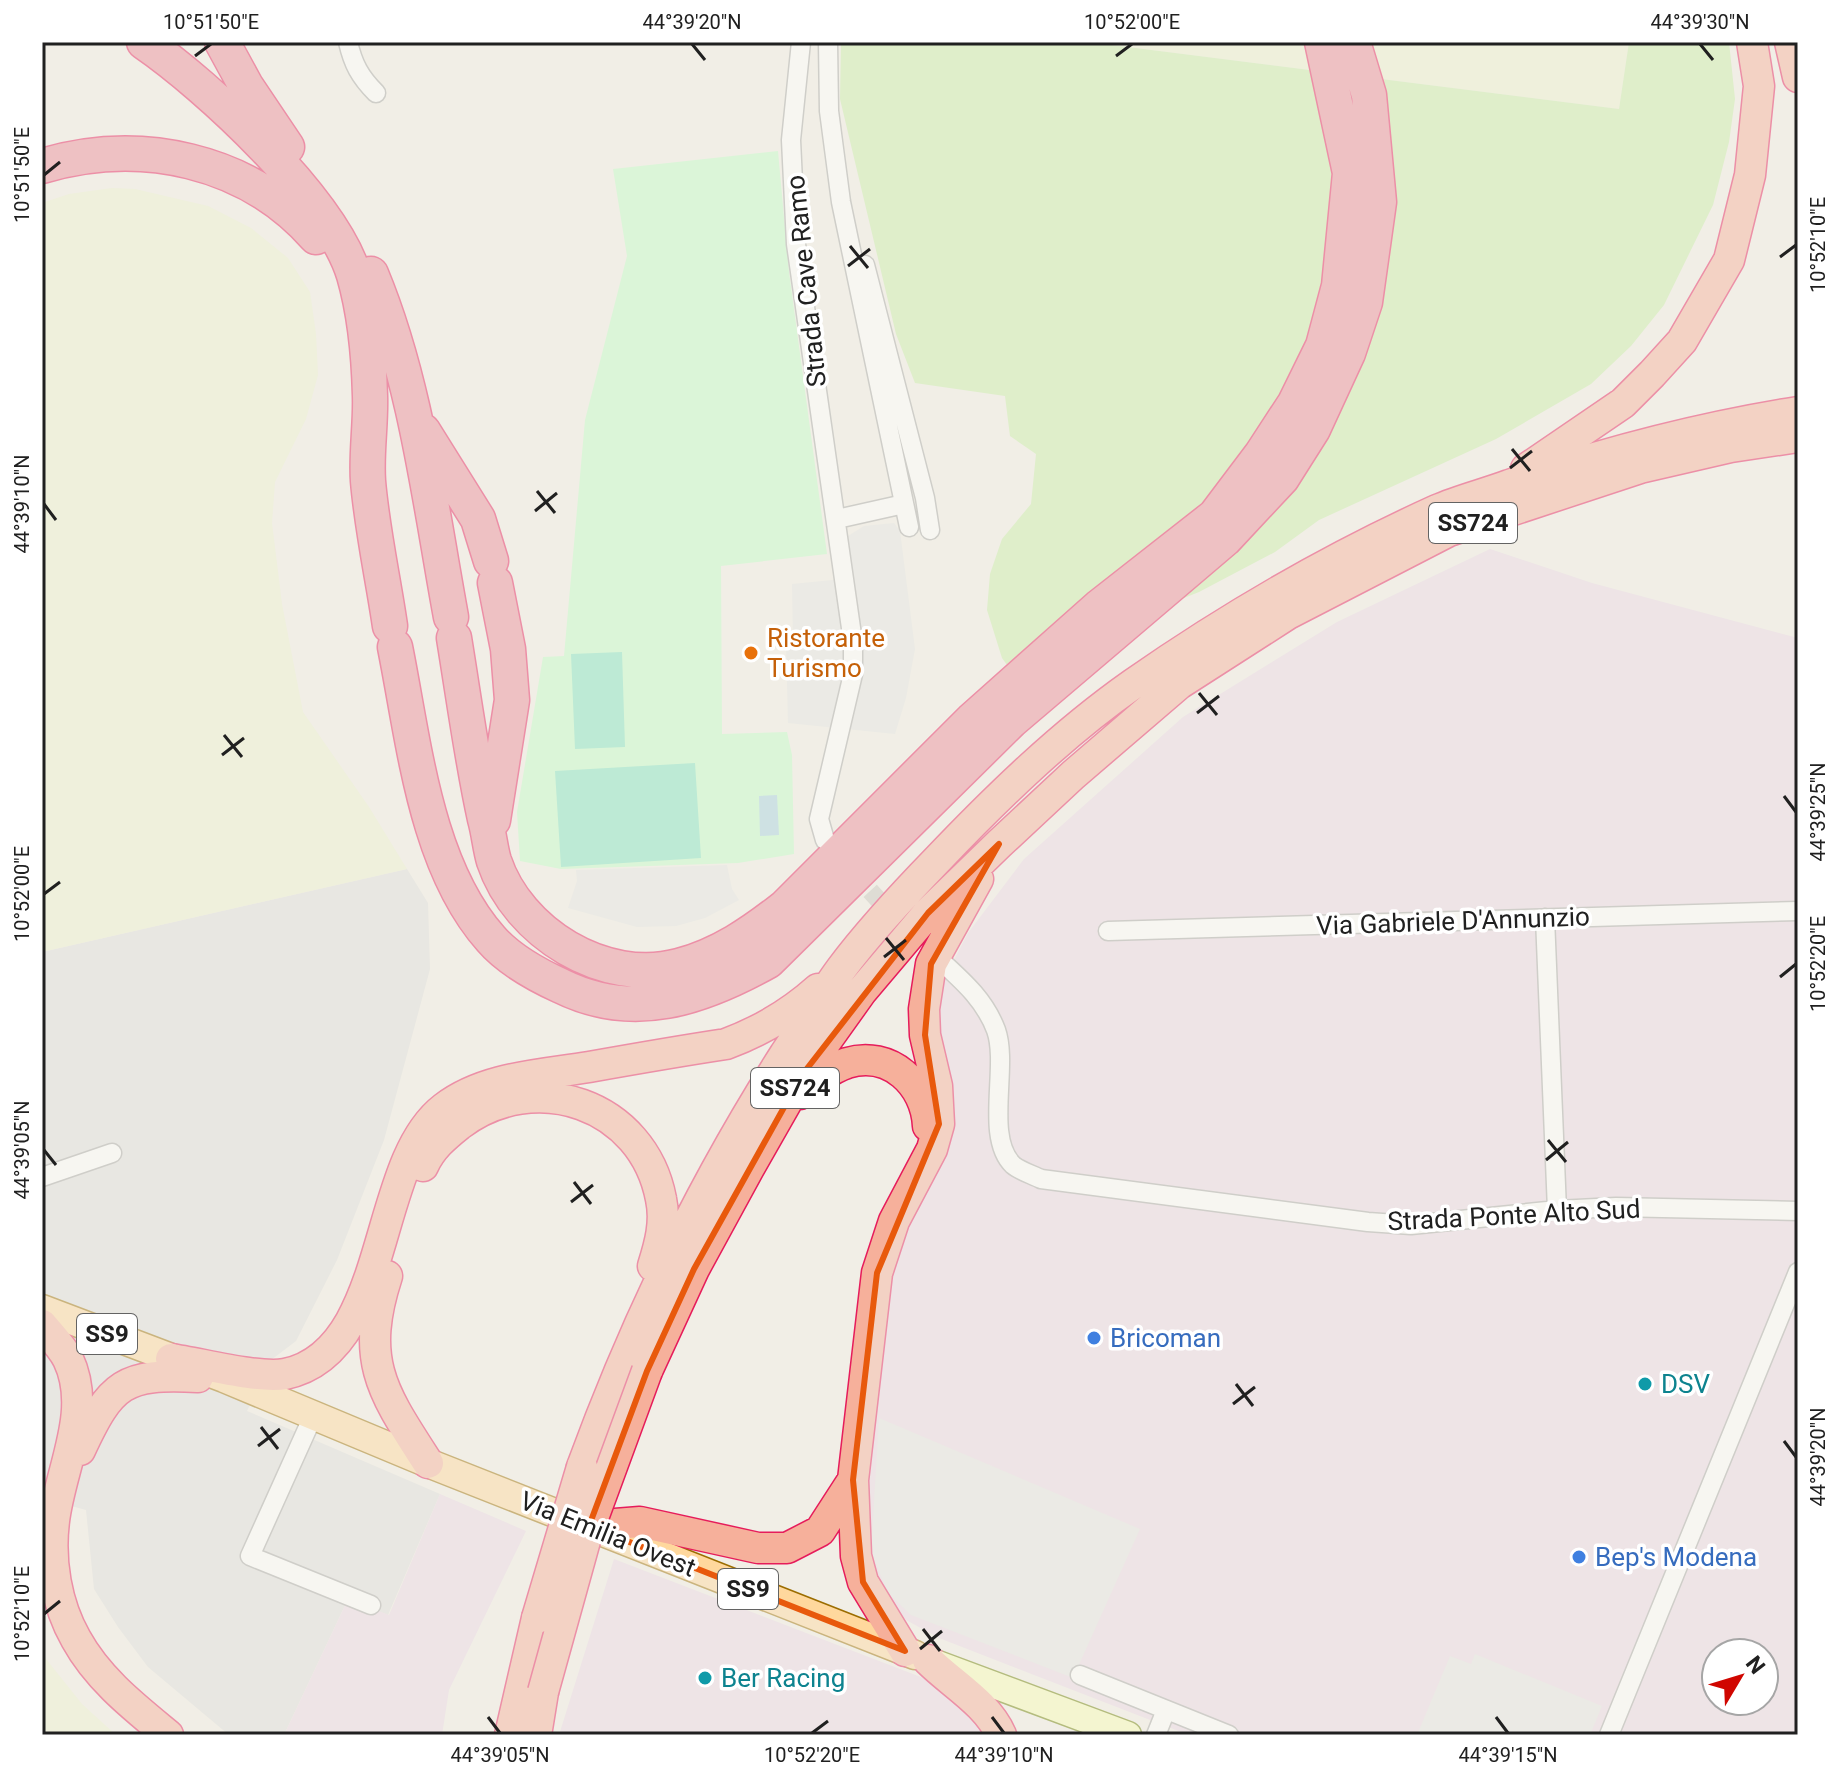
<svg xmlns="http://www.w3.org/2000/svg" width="1840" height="1777" viewBox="0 0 1840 1777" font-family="Roboto,sans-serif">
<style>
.residential{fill:#dedddd}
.industrial{fill:#ebd7e6;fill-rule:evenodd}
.farmland{fill:#edf1d0}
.grass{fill:#c9eea9}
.park{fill:#c1fdc8}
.pitch{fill:#7fe4c1}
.parking{fill:#e4e4e4}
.water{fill:#a4d1e1}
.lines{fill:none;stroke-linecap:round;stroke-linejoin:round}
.minor-tunnel{stroke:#c7c5be;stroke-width:18;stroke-dasharray:18 9;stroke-linecap:butt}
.minor-casing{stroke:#a7a7a7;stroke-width:21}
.secondary-casing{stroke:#6c7e00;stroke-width:29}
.primary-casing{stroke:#9c6d00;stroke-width:31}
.trunk-casing{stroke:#e61c5b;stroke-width:33}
.motorway-casing{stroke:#e61c5b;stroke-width:37}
.minor{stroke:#fff;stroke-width:18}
.secondary{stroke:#f8fdb7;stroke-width:26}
.primary{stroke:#ffd89d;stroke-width:28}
.trunk{stroke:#f6b09b;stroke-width:30}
.motorway{stroke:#ec8999;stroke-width:34}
.trunk-bridge-casing{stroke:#e61c5b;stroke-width:33;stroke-linecap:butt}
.trunk-bridge{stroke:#f6b09b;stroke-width:30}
.marked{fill:none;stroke:#e8590c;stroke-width:6;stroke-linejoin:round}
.ticks{fill:none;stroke:#202020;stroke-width:3}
.food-dot{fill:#e8710a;stroke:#fff;stroke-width:3}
.shop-dot{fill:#3f7fe0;stroke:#fff;stroke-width:3}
.culture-dot{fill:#0f9aa8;stroke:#fff;stroke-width:3}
.labels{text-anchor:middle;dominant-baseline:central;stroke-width:7;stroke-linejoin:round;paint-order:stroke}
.shield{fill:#fff;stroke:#636363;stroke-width:2}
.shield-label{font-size:24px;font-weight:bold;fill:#202020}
.street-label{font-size:26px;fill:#202020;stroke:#fff}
.food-label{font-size:26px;fill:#c56008;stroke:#fff;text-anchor:start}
.shop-label{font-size:26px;fill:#366cbe;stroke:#fff;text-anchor:start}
.culture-label{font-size:26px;fill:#0d838f;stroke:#fff;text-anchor:start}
.neatline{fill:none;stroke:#202020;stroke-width:3}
.ticks-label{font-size:20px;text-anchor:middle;fill:#202020}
</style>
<rect width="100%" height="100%" fill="#f1eee6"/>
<path class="residential" d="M407 869 428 903 430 969 384 1140 337 1260 296 1341 271 1360 247 1411 440 1494 388 1615 348 1599 284 1735H229L148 1667 118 1627 94 1589 86 1510 42 1498V952Z"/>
<path class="industrial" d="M1490 549 1592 583 1798 638V1735H1189L939 1638 906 1620 883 1597 872 1576 868 1494 873 1388 887 1268 911 1207 943 981 968 933 1024 859 1183 717 1337 622ZM1716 1653H1764V1701H1716Z
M440 1494 526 1531 449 1690 442 1735H284L348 1599 389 1615Z
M614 1559 952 1689 992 1735H559Z"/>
<path class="farmland" d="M1088 42H1629L1619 109Z
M112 188 135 189 208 206 251 228 288 258 310 292 316 334 318 375 306 419 275 482 272 523 282 604 303 712 369 807 407 869 42 952V203L69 194Z
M42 1654 82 1704 116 1735H42Z"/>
<path class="grass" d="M841 42H1088L1619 109 1629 42H1729L1735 99 1729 142 1713 205 1664 305 1631 346 1591 384 1496 439 1319 520 1275 552 1199 592 1136 617 1018 680 1002 658 987 610 990 574 1002 539 1031 504 1036 454 1010 436 1005 396 915 383 896 334 840 99Z"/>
<path class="park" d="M778 151 789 272 827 554 721 566 722 734 787 732 792 755 794 854 738 863 561 869 520 861 517 812 543 657 564 656 585 420 627 256 613 169Z"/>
<path class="pitch" d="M622 652 625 747 575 749 571 654Z
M695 763 701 858 561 867 555 771Z"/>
<path class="parking" d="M894 523 900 531 915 649 906 698 895 734 788 723 786 643 793 642 792 584 853 578 848 536 864 526Z
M727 865 732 889 739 900 705 918 676 926 637 927 568 908 577 881 576 870Z
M879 1418 1140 1529 1073 1678 911 1615 888 1593 871 1552Z
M1475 1654 1602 1706 1590 1735H1417L1450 1656 1471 1664Z"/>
<path class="water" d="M777 795 779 835 760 836 759 796Z"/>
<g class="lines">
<path class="minor-tunnel" d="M852 871 894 917"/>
<defs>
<path id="minor" d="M348 42C353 64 360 77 376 93
M801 42 791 140 796 244 853 642V674L819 819 825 840
M828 42 829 111 841 202 909 527
M865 265 925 498 930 530
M837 519 904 504
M1545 918 1557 1210
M1108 931 1798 911
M942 962C965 983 985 1001 996 1030 1009 1066 984 1137 1013 1165 1020 1171 1033 1175 1041 1179L1368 1222 1411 1225 1557 1210 1616 1207 1798 1211
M42 1177 112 1153
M314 1414 250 1556 371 1605
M1080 1675 1229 1735
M1156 1735 1166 1710
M1609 1735 1798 1272"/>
<path id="secondary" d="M935 1663 1128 1735"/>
<path id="primary" d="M42 1309 224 1378 428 1463 915 1655"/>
<path id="trunk" d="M1790 42 1798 77
M1526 469 1623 403 1652 374 1682 341 1729 260 1750 175 1759 86 1752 42
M800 1094C814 1082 829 1069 847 1063 890 1050 926 1084 928 1126
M423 1166C431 1148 444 1137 459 1125 535 1067 643 1104 661 1199 666 1222 660 1244 653 1266
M387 1276C359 1362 383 1393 428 1463
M42 1325C51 1336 62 1347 68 1359 93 1411 60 1469 54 1521 49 1560 56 1604 76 1639 98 1679 134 1707 168 1735
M171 1359C200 1363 259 1379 285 1374 392 1352 371 1164 444 1108 484 1077 541 1075 589 1067 634 1059 680 1051 726 1044 761 1031 790 1014 818 989
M647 1371 694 1269 749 1168 802 1075 862 991 928 913 999 844 1073 775 1179 684 1288 614 1449 531 1640 468 1731 447 1798 437
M80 1450C111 1383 124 1373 198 1377
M582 1467C635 1322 702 1184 785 1054 804 1026 821 996 841 969 870 930 904 894 937 860 997 797 1062 734 1133 684 1229 617 1331 558 1437 510 1460 500 1485 494 1509 485 1606 452 1697 428 1798 412
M590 1526 640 1522 758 1548H787L820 1531 853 1480
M905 1651 863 1582 856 1556 853 1480 877 1273 894 1221 932 1149 939 1124 937 1086 925 1035 924 1009 931 964 978 879
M928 1660C952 1684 987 1703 1001 1735
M510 1735 537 1618
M536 1735 543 1692"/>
<path id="motorway" d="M144 42C208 86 331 200 354 275 365 313 369 357 370 396 371 424 366 453 368 481 372 529 383 578 390 626
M222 42 246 86 287 147
M42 166C140 137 247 159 316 237
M371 274C416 382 430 503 451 617
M423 431 478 519 491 561
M454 638C464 699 472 760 485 819 489 833 490 848 494 861 518 933 604 986 679 966 720 955 752 933 785 907L972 720 1099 607 1215 516 1261 455 1295 403 1323 346 1339 286 1350 173 1322 42
M395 647C414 741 425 865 491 939 509 960 537 975 561 986 634 1022 702 998 768 961L1011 721 1225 539 1282 478 1313 429 1348 353 1365 302 1379 202 1369 95 1353 42
M493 820 512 700 508 649 495 583"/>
</defs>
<use href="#minor" class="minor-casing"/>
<use href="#secondary" class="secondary-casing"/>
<use href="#primary" class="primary-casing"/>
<use href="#trunk" class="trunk-casing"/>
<use href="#motorway" class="motorway-casing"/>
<use href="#minor" class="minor"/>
<use href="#secondary" class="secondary"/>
<use href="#primary" class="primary"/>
<use href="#trunk" class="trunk"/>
<use href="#motorway" class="motorway"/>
<defs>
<path id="trunk-bridge" d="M537 1618 582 1467
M543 1692 586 1537 647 1371"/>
</defs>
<use href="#trunk-bridge" class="trunk-bridge-casing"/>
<use href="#trunk-bridge" class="trunk-bridge"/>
</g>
<path d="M0 0H1840V1777H0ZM999 844 931 964 925 1035 939 1124 877 1273 853 1480 863 1582 905 1651 589 1526 647 1371 694 1269 802 1075 928 913Z" fill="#f1eee6" fill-opacity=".55" fill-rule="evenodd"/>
<path class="marked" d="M999 844 931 964 925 1035 939 1124 877 1273 853 1480 863 1582 905 1651 589 1526 647 1371 694 1269 802 1075 928 913Z"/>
<path class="ticks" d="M692 44 705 60M1700 44 1713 60M195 56 211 44M1116 56 1132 44M44 175 60 162M850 246 868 268M1780 257 1796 245M848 266 870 249M1512 449 1530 471M1510 468 1532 451M537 491 555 513M44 504 56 520M535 511 557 493M1199 693 1217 715M1197 713 1219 696M224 735 242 757M222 755 244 738M1784 796 1796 812M44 894 60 882M886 938 904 960M884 957 906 940M1780 977 1796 964M1548 1140 1566 1162M44 1150 56 1165M1546 1160 1568 1142M574 1182 591 1204M571 1202 593 1185M1236 1384 1253 1406M1233 1404 1255 1387M261 1427 278 1449M1784 1441 1796 1457M258 1446 280 1429M44 1614 60 1601M923 1629 940 1651M920 1649 942 1631M488 1717 500 1733M992 1717 1004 1733M1496 1717 1508 1733M812 1733 828 1721"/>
<circle class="food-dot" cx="751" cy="653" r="8"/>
<g class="shop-dot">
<circle cx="1094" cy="1338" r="8"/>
<circle cx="1579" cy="1557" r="8"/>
</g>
<g class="culture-dot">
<circle cx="1645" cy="1384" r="8"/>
<circle cx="705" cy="1678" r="8"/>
</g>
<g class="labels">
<g class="shield">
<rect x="1429" y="503" width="88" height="40" rx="6"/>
<rect x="751" y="1068" width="88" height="40" rx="6"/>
<rect x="77" y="1314" width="60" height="40" rx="6"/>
<rect x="718" y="1569" width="60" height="40" rx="6"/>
</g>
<g class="shield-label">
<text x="1473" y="523">SS724</text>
<text x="795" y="1088">SS724</text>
<text x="107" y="1334">SS9</text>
<text x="748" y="1589">SS9</text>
</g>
<g class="street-label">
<text transform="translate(806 281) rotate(-96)">Strada Cave Ramo</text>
<text transform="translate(1453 921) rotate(-2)">Via Gabriele D'Annunzio</text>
<text transform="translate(1514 1215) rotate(-3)">Strada Ponte Alto Sud</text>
<text transform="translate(608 1534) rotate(22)">Via Emilia Ovest</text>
</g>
<g class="food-label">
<text x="767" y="638">Ristorante<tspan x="767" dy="30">Turismo</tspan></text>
</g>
<g class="shop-label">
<text x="1110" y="1338">Bricoman</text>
<text x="1595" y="1557">Bep's Modena</text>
</g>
<g class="culture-label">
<text x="1661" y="1384">DSV</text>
<text x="721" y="1678">Ber Racing</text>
</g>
</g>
<rect width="1840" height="1777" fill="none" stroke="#ffffff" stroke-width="88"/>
<g transform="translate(1740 1677) rotate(52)"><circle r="38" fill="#ffffff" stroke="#a6a6a6" stroke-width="2"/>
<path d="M0-6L14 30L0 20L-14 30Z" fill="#d00600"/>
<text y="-12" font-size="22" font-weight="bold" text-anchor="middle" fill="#202020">N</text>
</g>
<rect x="44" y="44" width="1752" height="1689" class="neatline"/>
<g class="ticks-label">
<text x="211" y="29">10°51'50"E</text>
<text x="692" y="29">44°39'20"N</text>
<text x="1132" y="29">10°52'00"E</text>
<text x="1700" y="29">44°39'30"N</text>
<text transform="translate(22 175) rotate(-90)" y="7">10°51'50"E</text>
<text transform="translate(1818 245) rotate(-90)" y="7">10°52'10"E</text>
<text transform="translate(22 504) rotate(-90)" y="7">44°39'10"N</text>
<text transform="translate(1818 812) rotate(-90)" y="7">44°39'25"N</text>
<text transform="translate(22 894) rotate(-90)" y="7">10°52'00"E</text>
<text transform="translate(1818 964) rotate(-90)" y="7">10°52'20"E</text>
<text transform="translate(22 1150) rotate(-90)" y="7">44°39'05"N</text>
<text transform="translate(1818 1457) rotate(-90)" y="7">44°39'20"N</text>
<text transform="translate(22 1614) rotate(-90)" y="7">10°52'10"E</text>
<text x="500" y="1762">44°39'05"N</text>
<text x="812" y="1762">10°52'20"E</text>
<text x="1004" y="1762">44°39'10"N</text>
<text x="1508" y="1762">44°39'15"N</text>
</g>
</svg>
